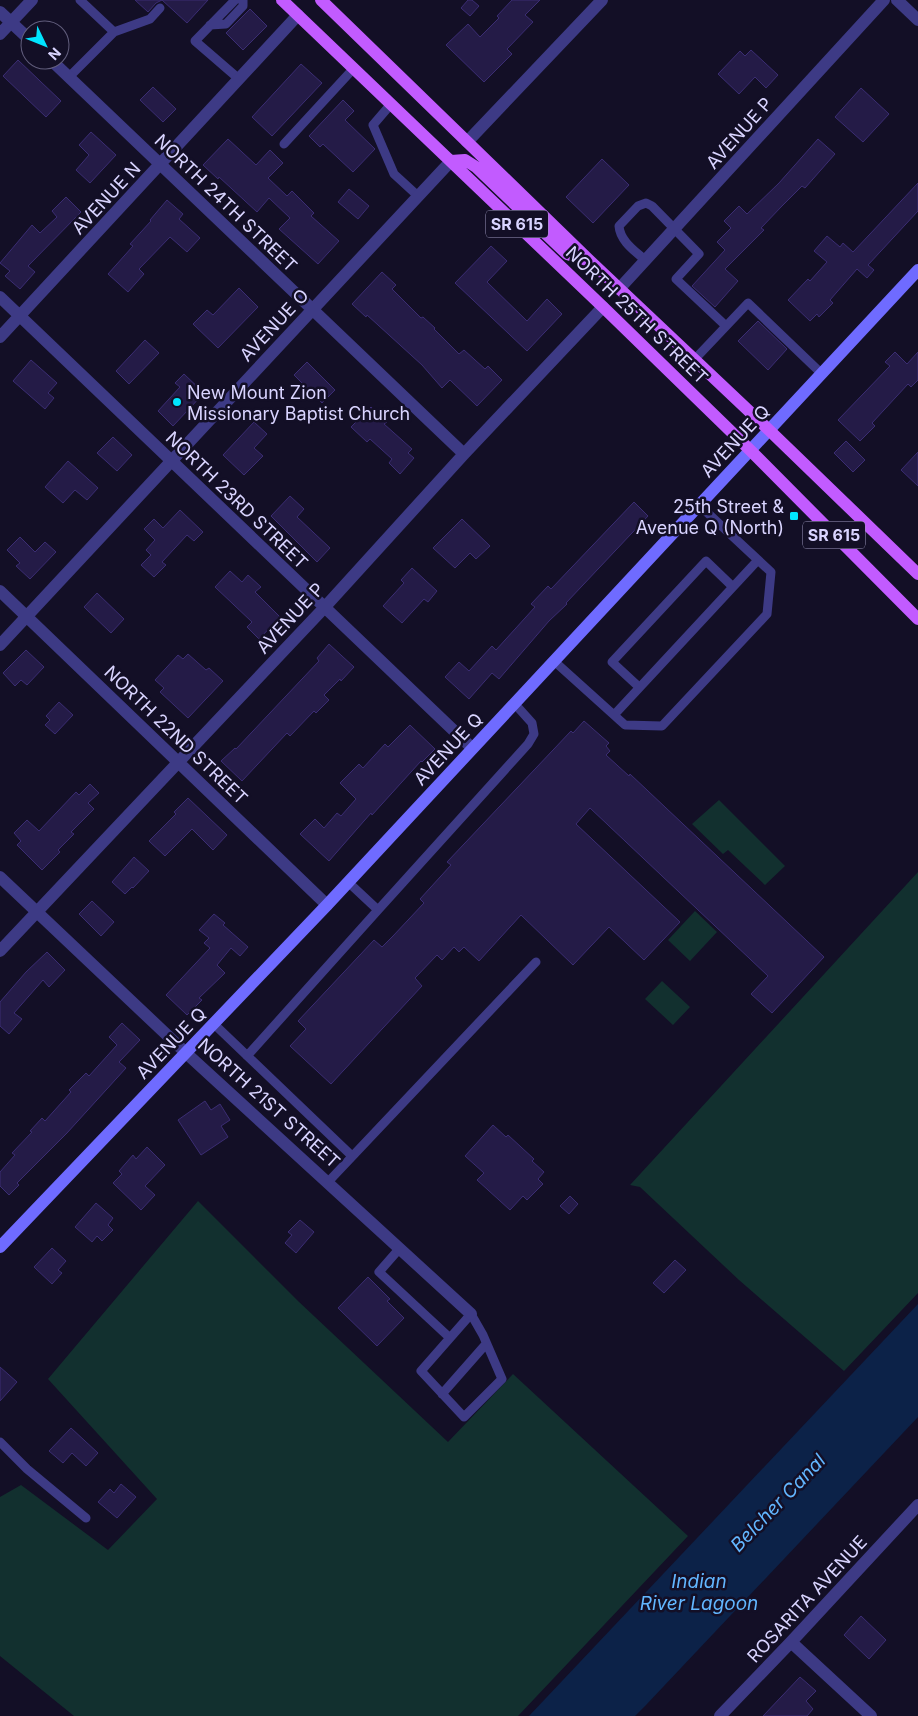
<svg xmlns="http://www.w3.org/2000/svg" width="918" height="1716" viewBox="0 0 918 1716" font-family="Inter,sans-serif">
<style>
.green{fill:#12302f}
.water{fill:#0c2248}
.building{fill:#241b47;stroke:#3b2d73}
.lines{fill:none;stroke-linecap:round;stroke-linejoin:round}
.lane{stroke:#3d3a85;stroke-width:9}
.street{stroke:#3d3a85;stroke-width:12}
.secondary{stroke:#6f6bff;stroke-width:12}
.primary{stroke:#c25bff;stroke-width:12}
.poi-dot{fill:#00e5ff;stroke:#130f26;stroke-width:2}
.labels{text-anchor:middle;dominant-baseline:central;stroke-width:5;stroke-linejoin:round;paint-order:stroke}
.shield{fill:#130f26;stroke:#9e99be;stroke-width:1}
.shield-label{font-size:16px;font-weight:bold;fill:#d9d4ff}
.street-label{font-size:18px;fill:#d9d4ff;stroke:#130f26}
.poi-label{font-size:18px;fill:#d9d4ff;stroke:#130f26;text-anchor:start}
.water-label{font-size:19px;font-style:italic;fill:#62b6ff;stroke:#130f26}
</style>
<rect width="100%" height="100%" fill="#130f26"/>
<path class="green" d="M719 800 785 866 765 885 728 850 723 854 692 824Z
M918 872V1293L844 1371 739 1280 640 1187 630 1185Z
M695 911 717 932 690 961 668 940Z
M662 981 690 1007 673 1025 645 999Z
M198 1201 298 1301 448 1442 513 1374 688 1536 518 1716H74L0 1656V1497L21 1485 108 1550 157 1499 48 1379Z"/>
<path class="water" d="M918 1304V1417L646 1705 635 1716H529Z"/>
<path class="building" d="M135 0H208L187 23 162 0 156 3 148 12Z
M468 0H472L479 6 470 16 461 8Z
M512 0H540L525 15 533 22 507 49 512 54 484 82 446 45 468 24 480 37 499 18 497 16Z
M250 9 267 26 243 50 226 33Z
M751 50 778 75 766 88 755 77 739 94 718 74 740 51 745 56Z
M18 60 61 101 46 117 3 76Z
M301 64 322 83 272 136 252 117Z
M153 87 176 109 163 122 140 100Z
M861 88 889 114 863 142 835 117Z
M343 100 354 111 345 120 375 149 353 172 323 144 320 147 309 136Z
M91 132 116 155 90 183 76 170 89 155 79 145Z
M228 139 256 165 270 150 283 163 268 178 287 196 292 191 314 213 311 216 339 241 318 264 279 229 290 218 269 198 257 212 219 177 218 179 203 165Z
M818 139 835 154 805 188 802 186 782 206 761 228 764 230 725 269 738 281 715 307 692 286 725 250 717 242 731 228 724 221 739 206 747 214 779 183Z
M602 159 629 185 593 223 566 197Z
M918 183V211L868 265 874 270 867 278 857 269 830 300 833 303 819 317 817 314 810 321 788 300 808 279 810 281 827 262 814 251 827 236 840 247 843 243 853 252Z
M349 189 369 206 358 219 338 202Z
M66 197 81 212 28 266 35 272 20 289 5 276 10 271 0 263 32 225 40 233 57 217 52 211Z
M167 200 183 214 179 219 200 238 187 252 170 237 139 269 144 274 128 292 108 274 133 246 130 244 151 221 150 220Z
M491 246 507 261 487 282 527 321 547 299 562 314 527 351 455 283Z
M382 272 396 285 392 289 421 318 423 317 435 328 434 329 459 354 464 350 485 369 488 366 502 380 477 406 450 380 442 388 422 365 367 315 366 317 352 304Z
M239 288 258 307 218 348 193 324 207 310 213 315Z
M758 321 787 349 768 370 738 341Z
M145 340 159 353 129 384 116 371Z
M895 352 907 364 918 352V380L911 387 908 384 872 423 875 426 860 441 838 420 890 366 885 362Z
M31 360 57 383 48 393 54 398 45 409 13 381Z
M307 362 335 390 322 403 294 375Z
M184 374 204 393 173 426 158 411 180 387 175 383Z
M371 407 387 422 384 424 412 449 408 453 414 458 400 474 389 463 392 459 370 439 367 442 351 427Z
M254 422 267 434 254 448 263 456 244 475 223 455Z
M113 437 132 455 117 471 97 453Z
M846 441 865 460 853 472 834 453Z
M918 452V486L901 470Z
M68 461 98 488 87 500 75 490 63 503 45 487Z
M290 496 304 509 297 517 330 548 317 562 271 516Z
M634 502 648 516 566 603 567 604 549 621 499 679 492 673 469 699 445 677 459 662 469 671 492 646 496 650 535 607 531 604 548 586 551 589Z
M180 510 203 532 194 541 187 535 162 562 166 565 154 577 141 565 151 555 146 550 155 540 144 529 154 519 163 528Z
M462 519 490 546 476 559 470 553 455 568 433 548Z
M20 537 35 552 45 542 56 552 30 579 16 566 20 563 7 550Z
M412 568 437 591 428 602 424 599 402 623 383 606 404 583 401 580Z
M230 571 242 582 248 575 261 587 255 592 280 617 259 639 247 627 252 622 215 587Z
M97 593 124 619 111 633 84 607Z
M329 644 354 667 341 681 340 679 324 695 329 700 316 713 314 711 290 736 287 733 242 781 221 761 235 748 236 749 319 661 317 658Z
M26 650 44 667 27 685 21 680 15 686 3 673Z
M188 654 206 670 209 668 223 681 188 718 160 692 164 688 155 680 178 655 183 659Z
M59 702 73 715 55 734 45 725 50 720 46 716Z
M584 721 609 743 606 746 610 751 606 755 629 776 630 774 824 957 772 1013 751 994 768 976 590 808 576 824 680 922 644 960 609 927 573 965 521 915 479 961 464 947 459 952 454 947 442 960 437 955 415 978 422 986 331 1084 290 1046 306 1029 298 1021 374 940 382 947 393 936 424 903 420 899 451 865 447 862 571 731 573 733Z
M410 725 435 749 422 762 421 761 372 815 371 813 329 861 300 834 315 819 324 828 337 813 341 816 356 799 340 783 359 764 363 768 385 744 388 747Z
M90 784 99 793 88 803 94 809 71 832 74 834 58 850 60 852 42 870 17 845 21 841 14 833 27 820 39 831 76 792 79 795Z
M188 798 227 835 213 850 192 829 165 856 149 841 176 814 174 812Z
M134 857 149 871 133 888 132 887 125 894 112 882Z
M92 901 114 922 101 936 79 914Z
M214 914 225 923 223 925 248 947 240 956 231 948 217 965 225 973 199 998 202 1000 187 1015 166 995 210 948 204 943 209 938 199 930Z
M47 952 65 970 49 987 43 980 14 1013 22 1019 9 1034 0 1026V1002L26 972Z
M122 1023 140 1040 119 1062 126 1068 67 1133 17 1183 19 1185 9 1195 0 1186V1172L15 1155 12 1153 32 1132 30 1131 42 1118 45 1121 71 1092 69 1090 86 1073 89 1076 117 1045 109 1037Z
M205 1101 211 1110 220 1104 230 1120 221 1126 228 1137 201 1155 178 1120Z
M493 1125 506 1137 508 1135 534 1159 532 1161 544 1172 538 1179 543 1184 527 1200 523 1196 510 1210 477 1180 484 1173 465 1156Z
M147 1147 165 1165 145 1186 155 1195 141 1210 113 1183 122 1174 119 1171 133 1155 136 1159Z
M570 1196 578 1204 569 1214 560 1206Z
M96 1203 113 1218 108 1225 113 1230 102 1241 97 1236 92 1242 75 1227Z
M300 1220 314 1232 296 1253 285 1243 292 1235 288 1232Z
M52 1248 66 1261 58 1270 62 1273 52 1284 34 1267Z
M675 1260 686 1270 664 1293 653 1283Z
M368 1277 390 1299 387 1301 404 1318 377 1346 338 1308Z
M0 1367 17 1382 0 1401Z
M71 1428 98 1453 86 1466 72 1453 63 1463 49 1451Z
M121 1484 136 1497 117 1518 98 1502 110 1489 114 1493Z
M861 1616 886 1640 869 1659 844 1635Z
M800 1677 816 1691 806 1701 813 1709 807 1716H763Z"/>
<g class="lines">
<path class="lane" d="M235 0 195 41 239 79
M210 25 226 24 243 6V0
M114 32 150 19 160 8
M69 77 114 32 80 0
M391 104 373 125 394 174 418 196
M284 144 354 68
M645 260C635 251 620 241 619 226L638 206 646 203 652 206 699 254 676 279 726 326
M694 360 748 303 822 374
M554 661 625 725 662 726 767 614 771 572 699 505
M639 687 612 662 706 561 733 587
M614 715 758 560
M348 882 378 910 528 744 534 734 532 723 514 703
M214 1024 352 1156
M247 1056 378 910
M329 1181 536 962
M400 1248 379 1272 450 1338
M471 1314 483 1335 502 1379 464 1417 421 1371Z
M442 1394 486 1344
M0 1442 27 1469 86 1518"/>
<path class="street" d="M897 0 918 20
M0 12 30 40
M0 34 32 0
M51 60 464 454
M467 142 602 0
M619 289 884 0
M0 297 472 748
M0 337 298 15
M0 591 327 905
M0 645 451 161
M0 877 186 1053 471 1314
M0 951 324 608 464 454 603 307
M791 1642 871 1716
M720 1716 791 1642 918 1505"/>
<path class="secondary" d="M0 1247 327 905 918 270"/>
<path class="primary" d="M282 0 603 307 750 450 918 619
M321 0 589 260 769 430 918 574
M451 161 465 160 476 167 567 254 587 260"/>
</g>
<g class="poi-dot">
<circle cx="177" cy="402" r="5"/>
<rect x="789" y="511" width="10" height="10" rx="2.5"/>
</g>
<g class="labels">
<g class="shield">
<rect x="486" y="210.5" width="62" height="27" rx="4"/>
<rect x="803" y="521.5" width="62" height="27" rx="4"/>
</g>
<g class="shield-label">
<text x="517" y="224">SR 615</text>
<text x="834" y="535">SR 615</text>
</g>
<g class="street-label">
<text transform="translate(739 133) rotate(-48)">AVENUE P</text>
<text transform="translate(106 198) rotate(-47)">AVENUE N</text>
<text transform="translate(226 203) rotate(44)">NORTH 24TH STREET</text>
<text transform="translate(637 315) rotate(44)">NORTH 25TH STREET</text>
<text transform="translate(274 325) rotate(-47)">AVENUE O</text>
<text transform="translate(735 441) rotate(-47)">AVENUE Q</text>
<text transform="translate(237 500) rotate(44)">NORTH 23RD STREET</text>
<text transform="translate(290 618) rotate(-47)">AVENUE P</text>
<text transform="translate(176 735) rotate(44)">NORTH 22ND STREET</text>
<text transform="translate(448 749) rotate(-47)">AVENUE Q</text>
<text transform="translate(171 1043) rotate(-46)">AVENUE Q</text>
<text transform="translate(269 1103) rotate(42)">NORTH 21ST STREET</text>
<text transform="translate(807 1599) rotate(-47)">ROSARITA AVENUE</text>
</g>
<g class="poi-label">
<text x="187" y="392">New Mount Zion<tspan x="187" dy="21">Missionary Baptist Church</tspan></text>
<text x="784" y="506" text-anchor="end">25th Street &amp;<tspan x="784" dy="21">Avenue Q (North)</tspan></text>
</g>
<g class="water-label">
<text transform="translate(778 1503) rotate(-46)">Belcher Canal</text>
<text x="699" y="1581">Indian<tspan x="699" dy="22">River Lagoon</tspan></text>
</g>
</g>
<g transform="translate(45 45) rotate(133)"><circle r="24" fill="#130f26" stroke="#625e7d"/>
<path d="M0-4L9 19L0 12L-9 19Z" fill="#00e5ff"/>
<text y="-8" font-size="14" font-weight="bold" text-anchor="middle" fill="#d9d4ff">N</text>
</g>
</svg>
